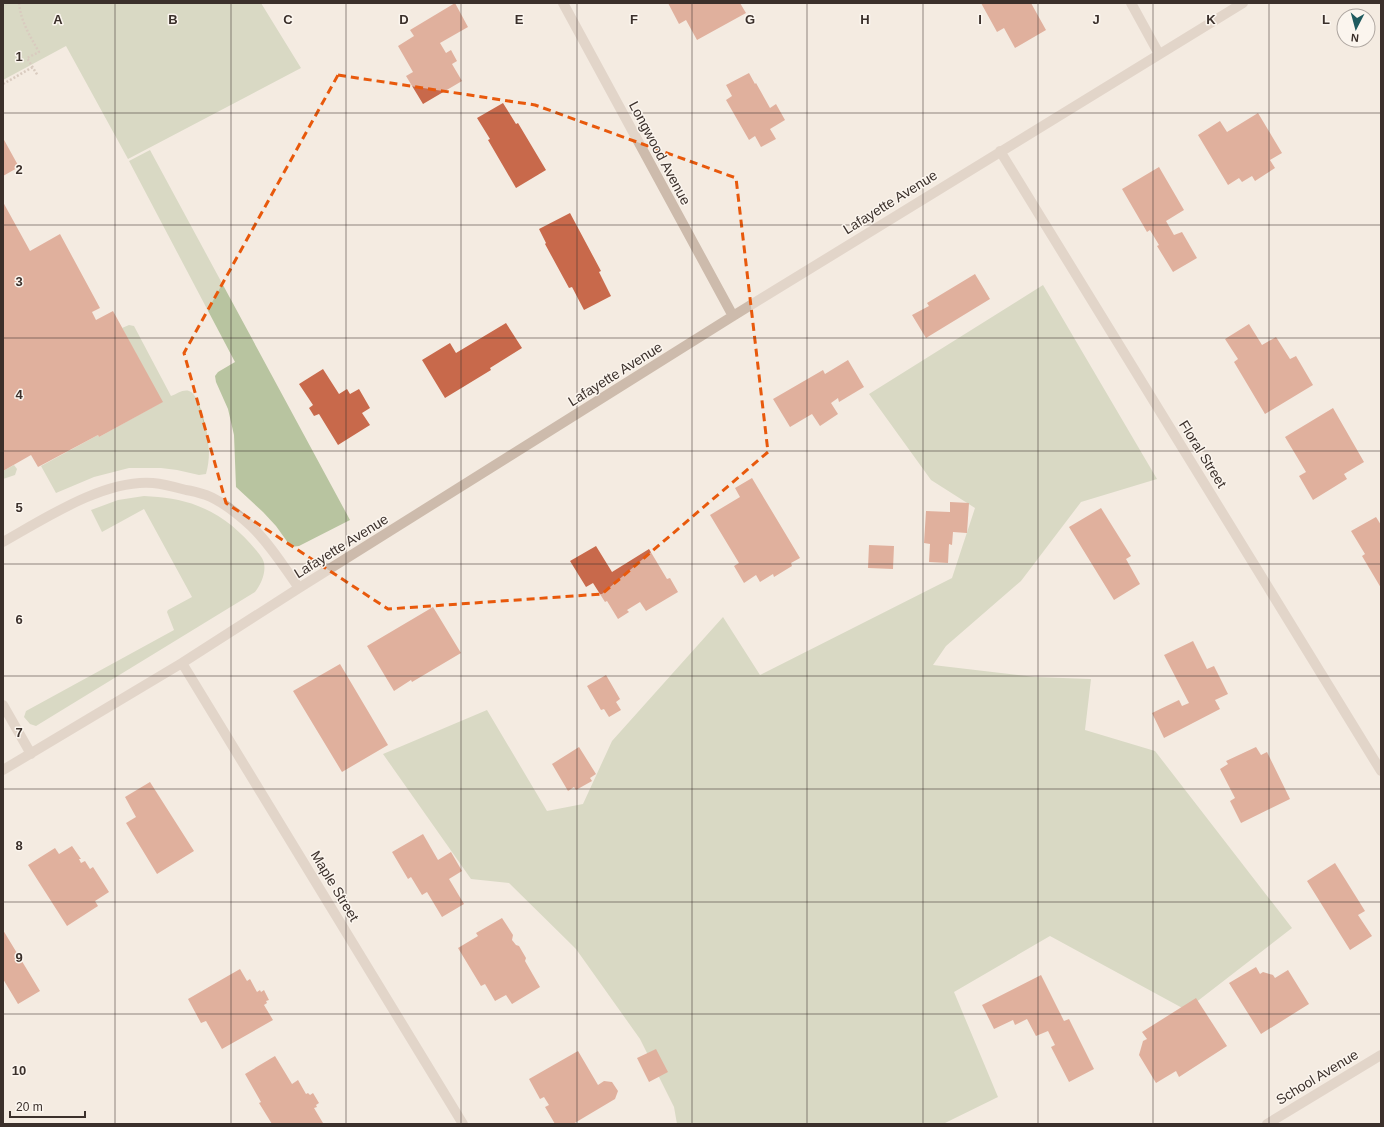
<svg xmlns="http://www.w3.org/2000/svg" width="1384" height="1127" viewBox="0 0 1384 1127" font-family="Helvetica,sans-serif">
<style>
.green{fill:#b8c4a0}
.building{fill:#c8694b}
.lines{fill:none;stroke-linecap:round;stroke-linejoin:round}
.path{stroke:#b9a596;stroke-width:2.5;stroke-dasharray:2 2;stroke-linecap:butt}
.minor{stroke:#cdbbac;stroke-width:10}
.marked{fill:none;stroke:#e8590c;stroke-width:3;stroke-dasharray:8 5;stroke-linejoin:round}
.grid{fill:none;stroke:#3b302b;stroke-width:1;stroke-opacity:0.55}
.labels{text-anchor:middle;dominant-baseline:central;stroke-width:3;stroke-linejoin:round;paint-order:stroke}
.street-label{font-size:14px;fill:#3b302b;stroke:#fbf5ee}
.grid-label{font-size:13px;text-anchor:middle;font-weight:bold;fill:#3b302b;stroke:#fbf5ee;stroke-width:3;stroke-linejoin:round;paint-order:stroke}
</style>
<rect width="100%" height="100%" fill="#f4ebe1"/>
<path class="green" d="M3 3H261L301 68 128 159 66 46 3 80Z
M150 150 350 520 299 546 291 547 276 526 263 512 236 487 234 435 228 409 216 382 215 376 218 372 235 362 129 161Z
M1043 285 1157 479 1081 502 1021 581 946 646 933 665 1035 677 1091 679 1085 730 1155 751 1292 928 1186 1010 1050 936 954 992 998 1097 943 1124H677L674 1107 640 1039 576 949 509 883 471 879 383 754 487 710 547 811 583 804 612 741 723 617 760 675 952 578 975 508 931 480 869 394Z
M129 325 134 326 171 396C177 394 183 389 189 391 201 394 209 441 209 452 209 459 208 467 206 474L199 475 177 470 161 468H129L94 477 56 493 41 466 98 435 99 437 162 402 122 328Z
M14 465 17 469 15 475 3 479V471Z
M144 496C163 497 181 499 198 506 222 515 240 531 256 550 259 554 263 558 264 563 266 573 261 584 255 592L36 726 30 724 24 717 26 711 174 630 167 612 168 610 192 597 144 509 102 532 91 510 118 500Z"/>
<path class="building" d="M455 3 468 27 440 43 446 53 451 50 457 61 452 64 462 81 423 104 406 76 413 72 398 46 414 36 410 30Z
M668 3H740L746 13 697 40 686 20 679 24Z
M981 3H1031L1046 30 1015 48 1004 28 997 32Z
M749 73 755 84 756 83 770 108 776 104 785 120 770 129 776 139 761 147 755 136 749 140 726 100 732 96 726 85Z
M503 103 516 124 518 123 546 170 516 188 488 140 490 139 477 118Z
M1258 113 1282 153 1270 160 1275 168 1255 181 1252 176 1242 182 1239 178 1228 185 1198 135 1220 121 1227 132Z
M3 138 19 167 3 176Z
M1159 167 1184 210 1166 221 1174 235 1182 232 1197 258 1173 272 1157 246 1159 245 1150 230 1147 232 1122 189Z
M3 202 30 251 60 234 100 308 92 312 96 320 113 311 163 402 99 437 98 435 38 467 31 455 3 471Z
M570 213 601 271 599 272 611 296 584 310 572 287 569 288 545 244 546 243 539 229Z
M975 274 990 299 926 338 912 315 929 306 927 303Z
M506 323 522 348 490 368 491 370 445 398 422 360 450 343 456 353Z
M1249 324 1262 345 1276 337 1290 359 1296 356 1313 385 1265 414 1234 362 1238 359 1225 339Z
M848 360 864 387 839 402 838 398 831 403 838 414 820 426 812 414 790 427 773 399 823 370 825 374Z
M323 369 339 394 347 389 350 394 359 389 370 408 362 413 370 425 338 445 319 414 314 416 309 408 313 405 299 384Z
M1333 408 1364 462 1344 474 1347 479 1313 500 1299 476 1306 472 1285 437Z
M752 478 800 558 791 563 792 566 774 577 773 574 760 582 756 575 744 583 734 566 739 563 710 515 740 497 735 488Z
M950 502 969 503 967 533 953 532 952 545 949 544 948 563 929 562 930 544 924 543 926 511 950 512Z
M1101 508 1131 556 1126 559 1140 584 1114 600 1069 527Z
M1376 517 1381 525V588L1362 556 1365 554 1351 531Z
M869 545 894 546 893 569 868 568Z
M596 546 612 572 649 549 667 579 670 578 678 592 646 611 640 602 627 610 629 612 618 619 607 601 605 602 593 583 586 587 570 561Z
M433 607 461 653 412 682 411 680 394 691 367 646Z
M1193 641 1207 669 1214 666 1228 694 1215 700 1220 709 1164 738 1152 713 1179 700 1182 706 1189 703 1164 655Z
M340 664 388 745 342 772 293 691Z
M606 675 620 699 616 702 621 710 609 717 604 709 601 710 587 686Z
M579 747 596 774 590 778 592 781 576 790 574 787 568 791 552 764Z
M1256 747 1261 755 1267 752 1290 799 1241 823 1230 801 1235 798 1220 769 1228 764 1226 761Z
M150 782 194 851 157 874 126 823 136 817 125 797Z
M423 834 438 860 451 852 462 871 449 879 464 904 442 917 427 892 422 895 411 877 408 879 392 852Z
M72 846 81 859H79L81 863 85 861 90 869 93 867 109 892 95 901 98 906 67 926 28 865 55 848 59 854Z
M1335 863 1365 911 1358 915 1372 936 1350 950 1307 881Z
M502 918 513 935 512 940 516 945 519 946 526 958 525 961 540 987 512 1004 506 995 495 1001 485 984 481 986 458 948 478 936 476 933Z
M3 930 40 991 18 1004 3 979Z
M1256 967 1260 974 1263 972 1273 975 1275 978 1288 970 1309 1004 1261 1034 1229 983Z
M240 969 247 981 250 979 257 992 260 990 261 992 264 990 269 1000 266 1001 267 1003 264 1005 273 1020 222 1049 206 1021 201 1023 188 999Z
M1041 975 1064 1021 1069 1019 1094 1069 1069 1082 1051 1047 1055 1045 1048 1031 1036 1036 1027 1019 1015 1025 1013 1020 994 1029 982 1005Z
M1196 998 1227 1046 1179 1077 1176 1071 1156 1083 1139 1055 1143 1041 1147 1039 1142 1032Z
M656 1049 668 1072 649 1082 637 1058Z
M578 1051 598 1085 604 1081 612 1082 618 1091 615 1099 573 1124H555L545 1107 549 1105 544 1097 540 1099 529 1079Z
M275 1056 292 1084 298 1080 306 1094 308 1093 310 1095 313 1093 319 1103 316 1105 317 1107 314 1108 323 1123 320 1124H272L259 1103 261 1102 245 1074Z"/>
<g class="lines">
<path class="path" d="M19 3C21 22 30 36 39 52L27 58 38 76
M3 84 33 67"/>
<path class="minor" d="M563 3 733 316
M1131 3 1159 54
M1000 151 1381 771
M3 542C44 519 104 479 153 483 164 484 175 487 186 490 193 491 200 493 206 495 222 501 239 515 251 526 270 544 284 567 299 588
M182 663 463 1124
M3 705 31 754
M3 770 182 663 299 588 733 316 1243 3
M1267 1124 1381 1055"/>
</g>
<path d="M0 0H1384V1127H0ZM338 75 535 105 736 178 768 452 602 594 388 609 226 503 184 353Z" fill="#f4ebe1" fill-opacity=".55" fill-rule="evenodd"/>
<path class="marked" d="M338 75 535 105 736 178 768 452 602 594 388 609 226 503 184 353Z"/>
<path class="grid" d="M115 3V1124M231 3V1124M346 3V1124M461 3V1124M577 3V1124M692 3V1124M807 3V1124M923 3V1124M1038 3V1124M1153 3V1124M1269 3V1124M3 113H1381M3 225H1381M3 338H1381M3 451H1381M3 564H1381M3 676H1381M3 789H1381M3 902H1381M3 1014H1381"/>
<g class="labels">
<g class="street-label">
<text transform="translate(660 153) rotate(62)">Longwood Avenue</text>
<text transform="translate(890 202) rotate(-32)">Lafayette Avenue</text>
<text transform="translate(615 374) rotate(-32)">Lafayette Avenue</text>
<text transform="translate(1203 454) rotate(58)">Floral Street</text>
<text transform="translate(341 546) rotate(-32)">Lafayette Avenue</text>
<text transform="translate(335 886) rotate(59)">Maple Street</text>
<text transform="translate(1317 1077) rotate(-31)">School Avenue</text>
</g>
</g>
<g class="grid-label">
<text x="58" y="24">A</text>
<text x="173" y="24">B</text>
<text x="288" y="24">C</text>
<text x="404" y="24">D</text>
<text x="519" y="24">E</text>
<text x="634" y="24">F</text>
<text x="750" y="24">G</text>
<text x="865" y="24">H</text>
<text x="980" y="24">I</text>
<text x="1096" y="24">J</text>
<text x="1211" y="24">K</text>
<text x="1326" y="24">L</text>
<text x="19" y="61">1</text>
<text x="19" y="174">2</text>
<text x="19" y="286">3</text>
<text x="19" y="399">4</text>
<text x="19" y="512">5</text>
<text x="19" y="624">6</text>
<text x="19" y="737">7</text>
<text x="19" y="850">8</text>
<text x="19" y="962">9</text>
<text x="19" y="1075">10</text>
</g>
<rect width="1384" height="1127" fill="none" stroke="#3b302b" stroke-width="8"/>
<g transform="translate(1356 28) rotate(186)"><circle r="19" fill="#fbf5ee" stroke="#aea6a0"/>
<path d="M0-3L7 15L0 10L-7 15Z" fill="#1f5a5e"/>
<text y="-6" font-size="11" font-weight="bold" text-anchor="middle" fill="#3b302b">N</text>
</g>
<path d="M10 1111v6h75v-6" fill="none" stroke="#3b302b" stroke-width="2"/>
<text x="16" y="1111" font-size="12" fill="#3b302b" stroke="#fbf5ee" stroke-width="3" paint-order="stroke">20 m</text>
</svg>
